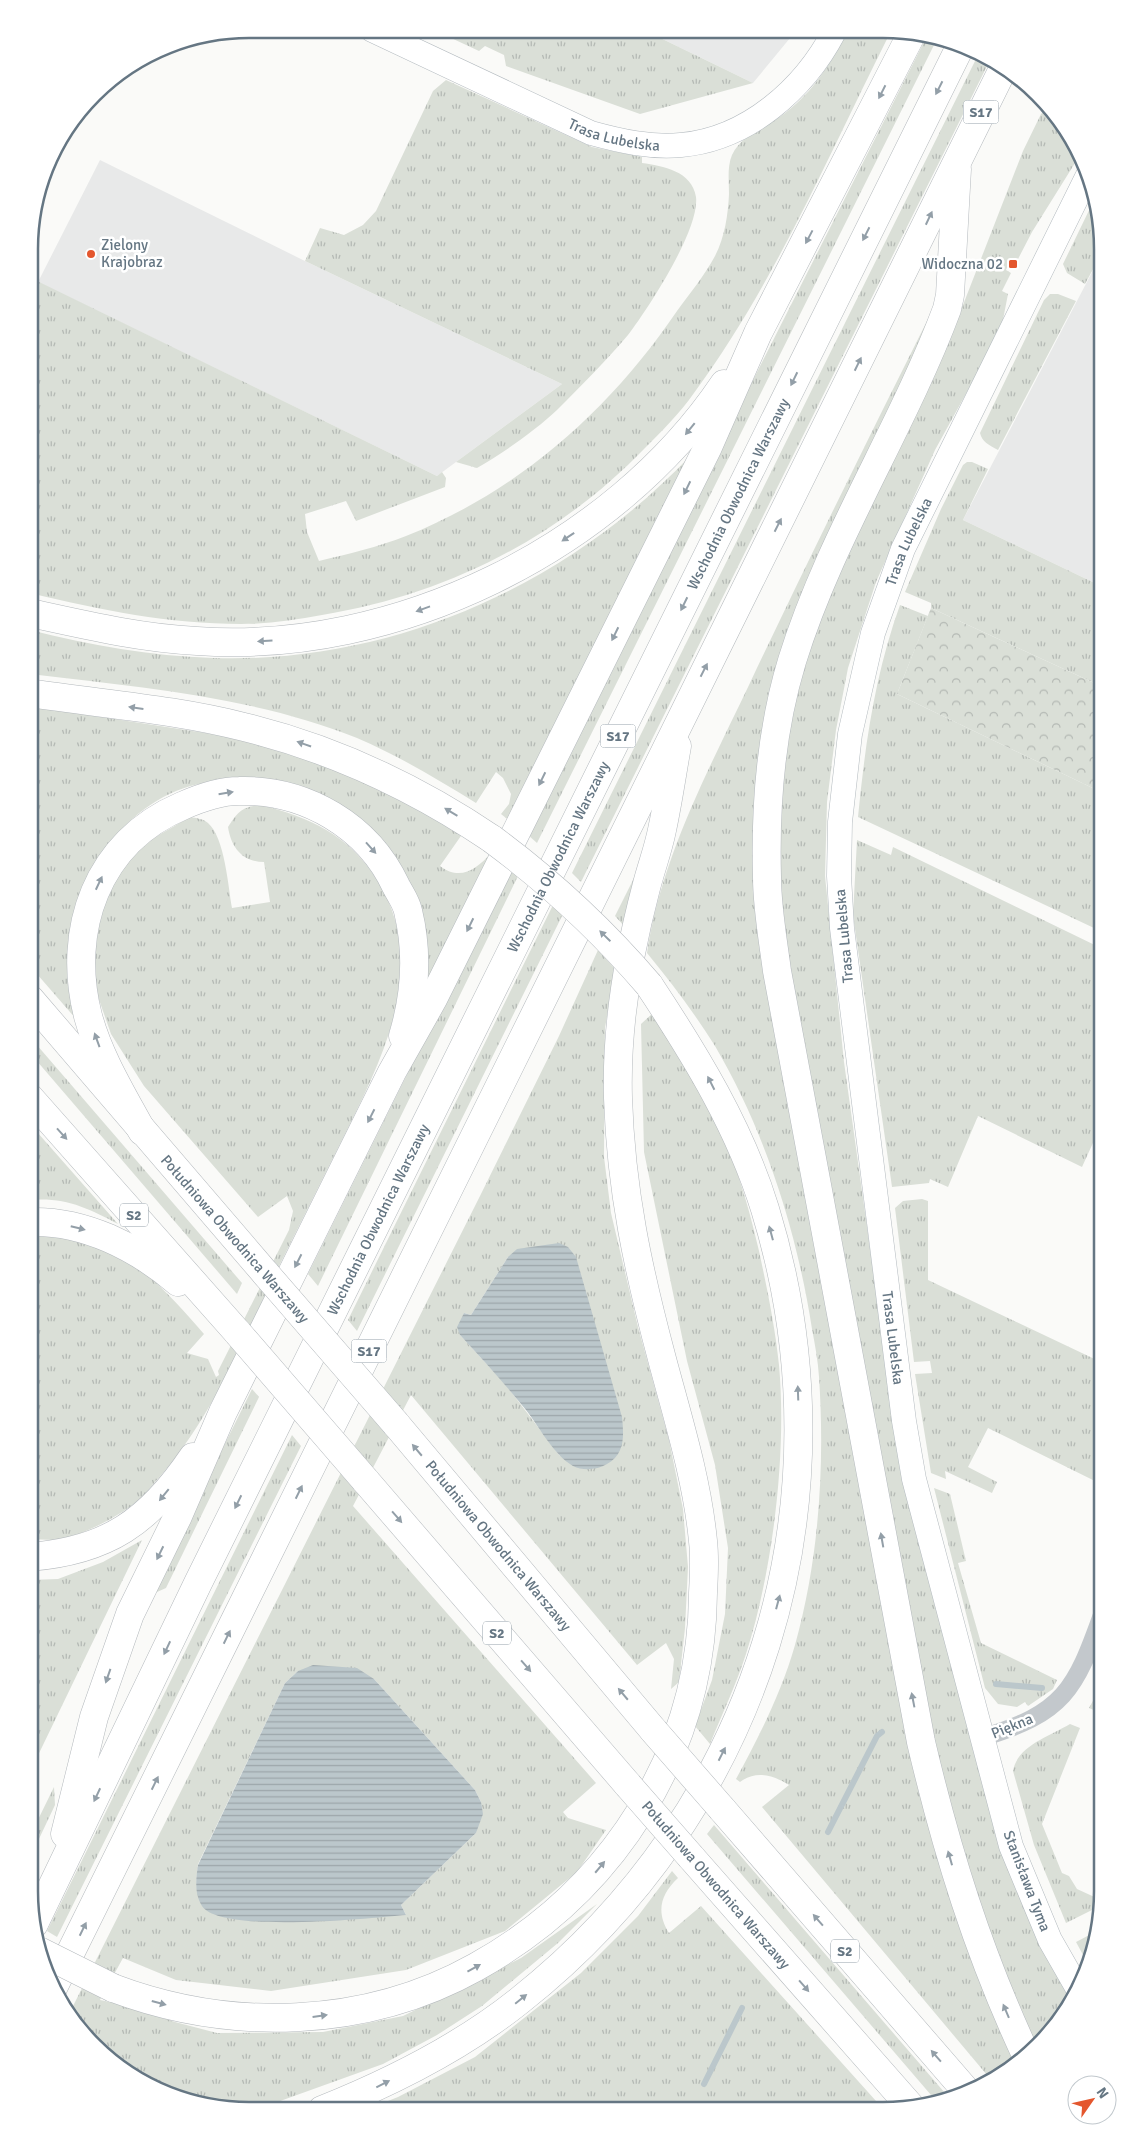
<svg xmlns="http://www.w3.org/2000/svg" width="1132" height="2140" viewBox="0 0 1132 2140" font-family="Signika,sans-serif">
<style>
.built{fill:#e8e9e9}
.grass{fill:url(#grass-tufts);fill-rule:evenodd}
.forest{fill:url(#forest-crowns)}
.water{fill:url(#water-rules)}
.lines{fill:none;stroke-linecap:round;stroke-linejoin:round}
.stream{stroke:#bbc7cb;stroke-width:6}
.secondary-casing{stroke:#b3babf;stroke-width:25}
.highway-casing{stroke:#b4b9bd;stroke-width:29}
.street{stroke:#c3c8cc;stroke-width:18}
.secondary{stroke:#fff;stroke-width:24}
.highway{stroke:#fff;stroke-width:28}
.highway-bridge-casing{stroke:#b4b9bd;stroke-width:29;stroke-linecap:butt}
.highway-bridge{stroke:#fff;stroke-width:28}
.oneway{fill:#939fa8}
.poi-dot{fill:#e4572e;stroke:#fff;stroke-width:2}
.labels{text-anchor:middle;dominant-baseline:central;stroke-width:5;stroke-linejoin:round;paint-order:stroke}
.shield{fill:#fff;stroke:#939fa8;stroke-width:1}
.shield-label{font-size:14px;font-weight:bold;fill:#657683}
.street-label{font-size:15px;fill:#657683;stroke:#fff}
.poi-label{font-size:15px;fill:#657683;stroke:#fff;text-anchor:start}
.rim{fill:none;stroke:#657683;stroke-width:2.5}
</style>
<defs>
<pattern id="grass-tufts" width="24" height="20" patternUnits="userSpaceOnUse" patternTransform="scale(1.25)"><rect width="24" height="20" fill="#dadfd7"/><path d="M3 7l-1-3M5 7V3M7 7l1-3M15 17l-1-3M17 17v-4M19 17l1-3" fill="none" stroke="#b4b9b4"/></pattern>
<pattern id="forest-crowns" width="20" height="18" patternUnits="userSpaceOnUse" patternTransform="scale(1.25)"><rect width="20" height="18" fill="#dadfd7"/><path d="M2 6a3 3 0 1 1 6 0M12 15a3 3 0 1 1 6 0" fill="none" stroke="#b4b9b4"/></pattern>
<pattern id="water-rules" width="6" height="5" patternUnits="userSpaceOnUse" patternTransform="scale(1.25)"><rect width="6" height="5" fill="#bbc7cb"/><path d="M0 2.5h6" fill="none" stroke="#9ca6aa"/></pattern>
</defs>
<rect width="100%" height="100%" fill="#fafaf8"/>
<path class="built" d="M646 31 795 32 753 83Z
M100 160 305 261 562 384 437 476 38 282Z
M1103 251V587L963 520Z"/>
<path class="grass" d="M434 30 646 31 753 83 640 114 506 66 504 55 485 46 479 51Z
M847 32 890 33C829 154 775 283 694 393 680 413 662 431 644 449 557 539 445 595 322 615 295 620 268 624 241 624 169 624 101 610 30 593L31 278 437 476 442 472 446 478 445 487 356 521 346 501 305 514 307 532 319 561C348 554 378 547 406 536 519 491 609 411 677 311 690 293 705 275 715 256 725 237 728 214 729 194 729 181 727 167 732 155 741 136 762 129 778 118 786 113 795 105 802 98 821 80 834 55 847 32Z
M928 34 938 37 537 843 528 835 706 473Z
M980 51 991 58 581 882 572 873Z
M446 80 592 147 642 157V163C663 166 692 171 696 197 700 229 648 309 628 335 606 361 581 386 557 410 537 429 502 454 477 468L456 462 562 384 305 261 320 228 344 235 363 225 376 211 433 91Z
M1049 107 1066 126 1080 155 1032 232 1017 261 1011 258 1006 270 1011 273 1002 291 1008 294 1001 330 935 450 876 582 848 668 836 730 827 802 825 876 844 1062 894 1420 906 1489 955 1680 1006 1863 1024 1909 1053 1967 1073 1999 1058 2025 1035 2046 983 1924 933 1742 780 914 776 836 782 750 801 666 829 588 954 328 1023 151 1041 114Z
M1095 198 1103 251 1085 284 1067 273 1063 264Z
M1050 294H1058L1076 301 998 450C989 445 982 442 980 433L1044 300Z
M932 311 927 337 816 565 758 799 864 1493 1020 2061 1006 2074 992 2081 762 1807 789 1785C773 1775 756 1770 740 1782L736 1779C759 1737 782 1691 795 1645 819 1559 825 1466 819 1377 818 1361 815 1345 812 1329 797 1232 765 1131 715 1046 695 1014 671 982 647 953 661 858 708 771 749 685 808 560 870 435 932 311Z
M690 456 511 822 501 814 509 804 511 794 503 778 496 772 476 803C437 779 399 756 357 738 256 697 138 687 30 674V630C90 645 151 656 213 658 392 664 568 585 690 456Z
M967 462H972L988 469 963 520 1103 587V687L931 608V603L905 592 941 509 963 465Z
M900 605 928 616 897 694 1103 793V908L1094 928 858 817C865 745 875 674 900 605Z
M30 706 251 740 372 781 463 833 440 866C460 881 476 870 491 853L427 996 368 828C328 816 288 804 248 792 238 789 223 781 212 782 134 789 71 875 68 950 67 977 75 1001 83 1027L30 966Z
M260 805C310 817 349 835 377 880 432 967 381 1061 341 1142 321 1182 301 1222 281 1262 244 1337 212 1420 155 1482 149 1489 143 1497 135 1503 116 1518 78 1538 53 1540 45 1540 37 1539 29 1539V1234C47 1236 69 1234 87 1239 132 1252 174 1299 204 1334L187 1353 208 1359 216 1377 219 1375 218 1371 289 1230 293 1211 287 1196 258 1217 144 1086 111 1034 96 991 94 955 97 923 109 887 132 857 152 839 190 817C196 818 204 819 208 823 225 838 228 886 232 908L270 902 264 862C242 862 231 847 228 827 238 812 241 807 260 805Z
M857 840 891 855 893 847 1103 949V1121L1082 1167 978 1116 948 1187 930 1179 929 1183 892 1187 853 915Z
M510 867 519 874 318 1286 308 1274Z
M637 872 631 889 625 927 615 916Z
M553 905 563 914 357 1331 348 1320Z
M598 950 615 969 605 1028 604 1157 611 1213 638 1327 669 1440 683 1509 688 1567 685 1628 679 1682 671 1689 674 1659 666 1643 637 1665 411 1395 353 1506 596 1783 563 1812 568 1818 606 1830 577 1872 505 1931 406 1970 271 1991 176 1980 123 1958 100 2000 126 2005 175 2022 217 2033 323 2032 403 2016 521 1958 597 1904 558 1943 482 2006 437 2035 383 2064 258 2109H220L152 2089 104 2057 68 2016 480 1196 559 1036ZM508 1257 560 1456 506 1385 460 1335 464 1313 471 1315ZM298 1671 374 1679 475 1790 481 1802 476 1833 401 1905 406 1915 236 1919C200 1914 193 1900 198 1864L285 1683Z
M654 1012C681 1057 709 1102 729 1151 742 1183 751 1217 759 1251 767 1288 775 1326 779 1365 787 1453 773 1570 746 1654 736 1685 722 1714 710 1744L695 1726 712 1680 725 1614 728 1548 715 1465 687 1361 644 1152 641 1024Z
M30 1037 242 1283 237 1294 30 1053Z
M30 1124 118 1224C88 1208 65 1197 30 1200Z
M922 1199 928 1201V1280L1103 1363V1485L988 1428 968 1467 997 1482 992 1493 945 1471 946 1479 931 1473 915 1374 932 1373 930 1361 914 1362 895 1208 903 1201Z
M252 1389 259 1397 166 1588 157 1592 156 1583Z
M292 1435 301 1446 57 1937 47 1931Z
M934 1488 950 1494 966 1561 958 1563 981 1643 1057 1680 1053 1689 1028 1706 1025 1702 1017 1707 998 1704 985 1688Z
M142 1540 29 1774V1580L58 1579 103 1562Z
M1100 1688H1103V1714L1089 1708Z
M1070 1724 1080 1728 1042 1824 1062 1873 1069 1876 1077 1889 1101 1900 1094 1909 1066 1923 1034 1845 1013 1771C1017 1746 1050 1736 1070 1724Z
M54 1787 55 1805 29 1860V1838Z
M714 1825 951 2100 937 2102 707 1834Z
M672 1871 678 1878C660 1895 656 1912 669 1933L701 1906 885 2111 579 2108 570 2110H365L398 2097 475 2057 581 1973 638 1916Z
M1097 1931 1089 1966 1076 1942Z"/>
<path class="forest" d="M931 608 1103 687V793L897 694Z"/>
<path class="water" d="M559 1243 568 1247 576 1257 622 1417C624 1436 625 1454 607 1464 597 1470 583 1471 573 1466 553 1454 540 1428 526 1410 505 1384 483 1360 460 1335L457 1327 464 1313 471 1315 508 1257 517 1249Z
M313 1665 357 1668 374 1679 475 1790 481 1802 483 1814 476 1833 401 1905 406 1915C372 1918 220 1934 202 1906 194 1893 196 1878 198 1865L285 1683 298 1671Z"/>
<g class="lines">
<path class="stream" d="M996 1684 1042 1688
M828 1832 877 1736 882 1732
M704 2084 742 2008"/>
<defs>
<g id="secondary">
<path id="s1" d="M372 30 591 133C620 141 651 148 681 145 748 139 804 89 834 32"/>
<path id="s2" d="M1078 1989 1050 1940 1011 1846 914 1479 904 1421 842 928 839 876 840 822 850 734 873 633 903 549 1089 173"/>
</g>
<g id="highway">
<path d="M957 169 950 295 947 309C902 429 830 538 792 661 771 730 765 804 767 877 767 908 773 940 777 971L921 1742C947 1852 978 1952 1026 2055"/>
<path d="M30 613C85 625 140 638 197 641 395 655 613 549 724 384"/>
<path d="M30 693C101 704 174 709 244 727 334 749 415 787 492 839"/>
<path d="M30 999 266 1274"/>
<path d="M30 1098 238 1333"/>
<path d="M142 1131C122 1094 99 1057 88 1016 66 930 97 842 182 806 200 798 220 791 239 791 305 789 368 826 396 886 400 894 406 902 408 911 418 952 415 996 403 1036"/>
<path d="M29 1222C84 1220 137 1247 178 1282"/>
<path id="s3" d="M396 1424 654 1731"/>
<path d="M365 1480 628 1785"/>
<path d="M29 1557C107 1551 149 1522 193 1457"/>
<path d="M722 1809 968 2093"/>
<path d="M65 1834 94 1717 130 1614 178 1516 223 1412 392 1072 433 999 708 447 758 333 912 33"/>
<path d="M691 1857 911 2107"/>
<path id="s4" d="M34 1924 198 1583 961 45"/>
<path d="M53 1988 1004 67"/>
<path d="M113 1988C230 2032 365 2029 476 1967 614 1890 702 1752 703 1593 704 1576 705 1558 703 1541 697 1479 678 1419 662 1359 638 1269 621 1191 618 1098 616 1028 628 956 646 888 651 868 658 850 662 830 668 802 672 774 677 746"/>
<path d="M322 2110C392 2082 460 2048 519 2001 760 1811 855 1502 765 1209 740 1128 696 1056 649 985"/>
</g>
</defs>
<use href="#secondary" class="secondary-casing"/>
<use href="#highway" class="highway-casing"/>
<path class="street" d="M981 1738C1064 1713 1075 1691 1103 1612"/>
<use href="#secondary" class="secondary"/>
<use href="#highway" class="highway"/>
<defs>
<path id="highway-bridge" d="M492 839C550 882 602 930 649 985
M266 1274 396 1424
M238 1333 365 1480
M654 1731 722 1809
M628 1785 691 1857
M39 1951 113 1988"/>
</defs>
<use href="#highway-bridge" class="highway-bridge-casing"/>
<use href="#highway-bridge" class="highway-bridge"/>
</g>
<defs><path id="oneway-solid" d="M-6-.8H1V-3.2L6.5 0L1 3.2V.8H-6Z" transform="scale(1.25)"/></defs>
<g class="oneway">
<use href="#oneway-solid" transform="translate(939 88) rotate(117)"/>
<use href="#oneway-solid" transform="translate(882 92) rotate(117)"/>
<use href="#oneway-solid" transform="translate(929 218) rotate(-65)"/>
<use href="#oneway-solid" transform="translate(866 234) rotate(117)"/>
<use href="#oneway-solid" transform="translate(809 237) rotate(118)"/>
<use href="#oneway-solid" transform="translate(858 364) rotate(-64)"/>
<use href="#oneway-solid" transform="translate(794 379) rotate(116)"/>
<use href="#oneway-solid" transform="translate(690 429) rotate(129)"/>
<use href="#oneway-solid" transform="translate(687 488) rotate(116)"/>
<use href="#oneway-solid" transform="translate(778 525) rotate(-63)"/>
<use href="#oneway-solid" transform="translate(568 537) rotate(146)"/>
<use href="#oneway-solid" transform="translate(684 604) rotate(116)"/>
<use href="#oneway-solid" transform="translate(423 609) rotate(160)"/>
<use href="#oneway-solid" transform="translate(615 634) rotate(116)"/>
<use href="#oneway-solid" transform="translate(265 641) rotate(177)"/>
<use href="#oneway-solid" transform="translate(704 670) rotate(-63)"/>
<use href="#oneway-solid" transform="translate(136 708) rotate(-172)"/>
<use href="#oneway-solid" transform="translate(304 744) rotate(-161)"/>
<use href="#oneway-solid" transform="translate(542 779) rotate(116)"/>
<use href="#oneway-solid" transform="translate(226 793) rotate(-9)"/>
<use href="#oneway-solid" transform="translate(451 812) rotate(-149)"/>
<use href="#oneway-solid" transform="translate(371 848) rotate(48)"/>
<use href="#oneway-solid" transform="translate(99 883) rotate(-65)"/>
<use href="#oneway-solid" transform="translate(470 925) rotate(116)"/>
<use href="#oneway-solid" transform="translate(605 936) rotate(-136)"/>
<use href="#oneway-solid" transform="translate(97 1040) rotate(-110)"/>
<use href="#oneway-solid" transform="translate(711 1083) rotate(-117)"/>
<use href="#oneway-solid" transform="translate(371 1116) rotate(117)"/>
<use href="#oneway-solid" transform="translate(62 1134) rotate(48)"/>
<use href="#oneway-solid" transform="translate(78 1228) rotate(14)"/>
<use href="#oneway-solid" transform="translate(771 1233) rotate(-105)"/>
<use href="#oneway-solid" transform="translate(298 1261) rotate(117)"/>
<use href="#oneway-solid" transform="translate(798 1393) rotate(-92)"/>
<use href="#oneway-solid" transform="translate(417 1450) rotate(-130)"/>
<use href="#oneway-solid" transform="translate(299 1492) rotate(-64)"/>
<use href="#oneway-solid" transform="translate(164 1495) rotate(129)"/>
<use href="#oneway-solid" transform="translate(238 1502) rotate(116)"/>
<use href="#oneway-solid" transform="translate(397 1517) rotate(49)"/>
<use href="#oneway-solid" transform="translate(882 1540) rotate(-100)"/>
<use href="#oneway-solid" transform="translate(160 1553) rotate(116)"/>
<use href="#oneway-solid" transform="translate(778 1602) rotate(-75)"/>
<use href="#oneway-solid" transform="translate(227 1637) rotate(-64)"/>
<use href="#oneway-solid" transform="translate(167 1648) rotate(115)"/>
<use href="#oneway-solid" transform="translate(526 1666) rotate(49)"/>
<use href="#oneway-solid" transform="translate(108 1676) rotate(109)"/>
<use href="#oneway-solid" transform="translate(623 1694) rotate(-130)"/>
<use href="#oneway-solid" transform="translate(913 1700) rotate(-101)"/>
<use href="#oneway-solid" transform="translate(722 1754) rotate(-63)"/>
<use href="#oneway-solid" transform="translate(155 1783) rotate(-64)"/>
<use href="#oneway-solid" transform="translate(97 1795) rotate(115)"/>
<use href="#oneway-solid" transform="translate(950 1858) rotate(-106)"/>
<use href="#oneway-solid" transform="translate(600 1867) rotate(-50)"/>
<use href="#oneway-solid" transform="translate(818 1920) rotate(-131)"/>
<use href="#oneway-solid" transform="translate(83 1929) rotate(-64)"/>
<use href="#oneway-solid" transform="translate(474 1968) rotate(-29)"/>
<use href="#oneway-solid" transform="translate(804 1986) rotate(49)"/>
<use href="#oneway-solid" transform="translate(521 1999) rotate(-39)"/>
<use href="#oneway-solid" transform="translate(159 2003) rotate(15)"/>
<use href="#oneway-solid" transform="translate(1006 2011) rotate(-113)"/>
<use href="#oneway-solid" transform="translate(320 2016) rotate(-8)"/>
<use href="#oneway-solid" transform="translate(936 2056) rotate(-131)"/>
<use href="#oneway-solid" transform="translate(383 2084) rotate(-27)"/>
</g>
<g class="poi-dot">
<circle cx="91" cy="254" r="5"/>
<rect x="1008" y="259" width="10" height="10" rx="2.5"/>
</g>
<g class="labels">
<g class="shield">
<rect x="963.5" y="100.5" width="35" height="23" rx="4"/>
<rect x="600.5" y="724.5" width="35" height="23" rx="4"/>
<rect x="120" y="1203.5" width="28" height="23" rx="4"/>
<rect x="351.5" y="1339.5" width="35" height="23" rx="4"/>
<rect x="483" y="1621.5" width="28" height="23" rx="4"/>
<rect x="831" y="1939.5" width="28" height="23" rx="4"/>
</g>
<g class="shield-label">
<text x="981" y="112">S17</text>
<text x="618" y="736">S17</text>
<text x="134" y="1215">S2</text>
<text x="369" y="1351">S17</text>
<text x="497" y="1633">S2</text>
<text x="845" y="1951">S2</text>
</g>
<g class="street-label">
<text stroke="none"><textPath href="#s1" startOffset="265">Trasa Lubelska</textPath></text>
<text stroke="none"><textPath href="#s4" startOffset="1594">Wschodnia Obwodnica Warszawy</textPath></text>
<text stroke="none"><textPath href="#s2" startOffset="1490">Trasa Lubelska</textPath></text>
<text stroke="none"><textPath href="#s4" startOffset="1189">Wschodnia Obwodnica Warszawy</textPath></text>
<text transform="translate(844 936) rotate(-95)">Trasa Lubelska</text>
<text stroke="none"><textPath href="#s4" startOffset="784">Wschodnia Obwodnica Warszawy</textPath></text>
<text transform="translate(235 1239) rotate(49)">Południowa Obwodnica Warszawy</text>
<text transform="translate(893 1338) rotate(83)">Trasa Lubelska</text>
<text stroke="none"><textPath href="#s3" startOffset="159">Południowa Obwodnica Warszawy</textPath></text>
<text transform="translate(1012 1726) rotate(-22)">Piękna</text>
<text transform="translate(1027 1881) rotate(69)">Stanisława Tyma</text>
<text transform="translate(716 1885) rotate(49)">Południowa Obwodnica Warszawy</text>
</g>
<g class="poi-label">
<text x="101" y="245">Zielony<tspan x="101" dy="17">Krajobraz</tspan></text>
<text x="1003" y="264" text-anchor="end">Widoczna 02</text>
</g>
</g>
<path d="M0 0H1132V2140H0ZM249 38H883A211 211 0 0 1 1094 249V1891A211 211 0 0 1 883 2102H249A211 211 0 0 1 38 1891V249A211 211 0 0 1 249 38Z" fill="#fff" fill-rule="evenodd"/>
<path class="rim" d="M249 38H883A211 211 0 0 1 1094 249V1891A211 211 0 0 1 883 2102H249A211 211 0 0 1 38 1891V249A211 211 0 0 1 249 38Z"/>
<g transform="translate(1092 2100) rotate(56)"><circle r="24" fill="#ffffff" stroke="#c1c8cd"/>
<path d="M0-4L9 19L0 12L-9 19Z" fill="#e4572e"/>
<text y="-8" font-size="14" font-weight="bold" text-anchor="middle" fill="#657683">N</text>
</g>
</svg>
